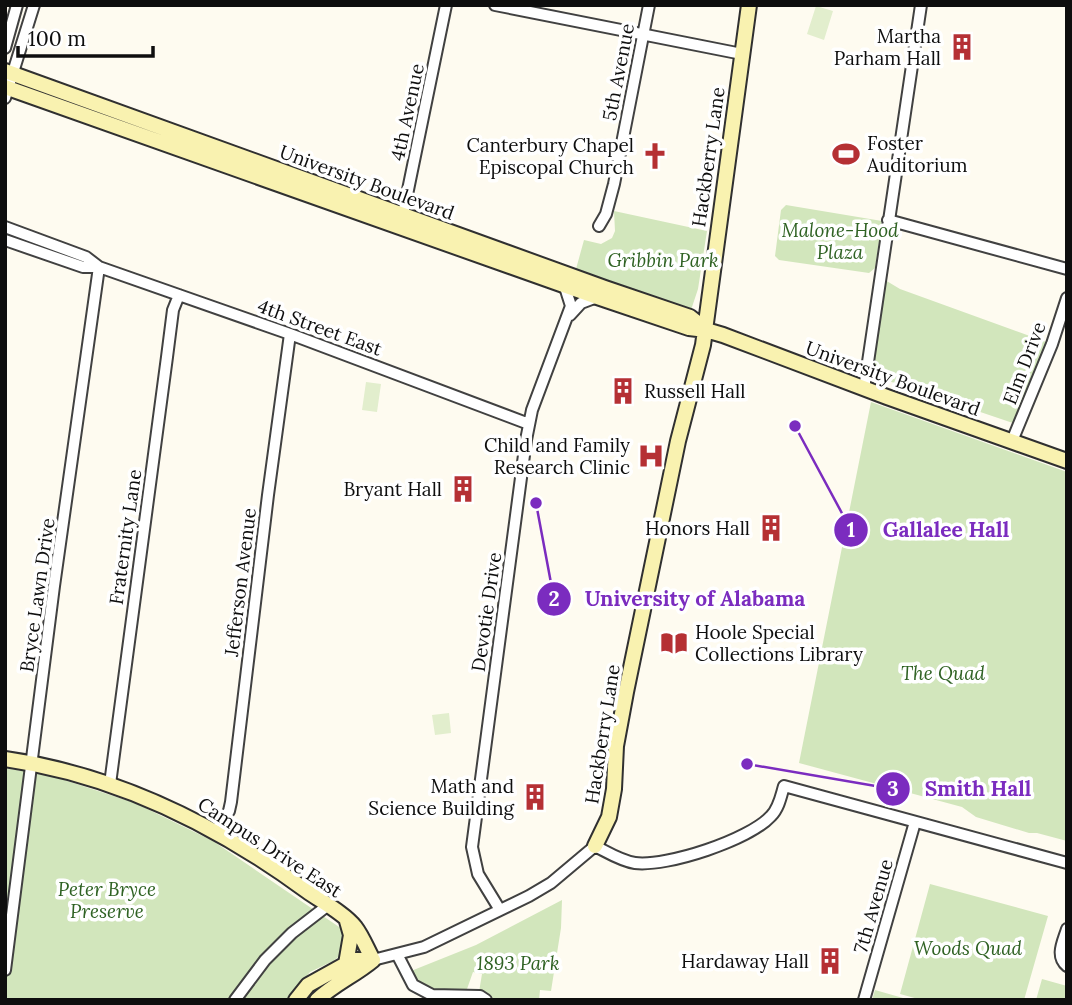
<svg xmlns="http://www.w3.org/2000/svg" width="1072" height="1005" viewBox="0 0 1072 1005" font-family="Lora,serif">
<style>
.green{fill:#d2e6bc}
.pitch{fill:#e2eecd}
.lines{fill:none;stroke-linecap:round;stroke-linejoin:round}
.street-casing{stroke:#414141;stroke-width:14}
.secondary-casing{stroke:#303030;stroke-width:18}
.street{stroke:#fff;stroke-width:10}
.secondary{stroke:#f9f2b0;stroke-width:14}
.labels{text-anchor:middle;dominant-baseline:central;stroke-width:7;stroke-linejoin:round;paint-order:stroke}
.poi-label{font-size:19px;fill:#0e0e0e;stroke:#fff;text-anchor:end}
.street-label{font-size:19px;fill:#0e0e0e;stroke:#fff}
.park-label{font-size:19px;font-style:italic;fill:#2f6223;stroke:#fff}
.leader{fill:none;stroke:#7b2cbf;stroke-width:2.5}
.callout-dot{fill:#7b2cbf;stroke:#fff;stroke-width:2.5}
.mark-label{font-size:21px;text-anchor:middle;font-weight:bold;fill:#fff}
.callout-label{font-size:21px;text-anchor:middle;font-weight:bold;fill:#7b2cbf;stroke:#fff;stroke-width:7;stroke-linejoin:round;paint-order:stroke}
</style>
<rect width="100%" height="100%" fill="#fefbf0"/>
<path class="green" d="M786 205 882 221 875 268 869 273 779 260 775 256 781 210Z
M614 211 707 231 698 289 691 310 576 269 584 240 601 244 612 238 615 231Z
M880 277 900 289 1052 344 1019 425 868 374Z
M871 402 1067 472V841L1037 833H1029L976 817 962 807 799 763Z
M5 768 52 776 135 803 213 841 345 931V952L333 961 310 972 288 1000H5Z
M930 884 1048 916 1024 1000H922L900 994Z
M562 900 561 928 551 991 540 990 539 1000H496L479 992 482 974 473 972 467 989C446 995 422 992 411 971L476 945Z
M1042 979 1067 986V1000H1036Z
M875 990 910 1000H872Z"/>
<path class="pitch" d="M816 6 833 11 824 40 807 34Z
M366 382 381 384 377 412 362 410Z
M449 713 451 733 435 735 432 715Z"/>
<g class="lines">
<defs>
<path id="street" d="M495 5 742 54
M5 48 17 5
M5 98 34 5
M402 219 446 5
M888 220 1067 269
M599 226 606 214 614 184 649 5
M5 227 86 257 99 267 290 334 529 424
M5 240 83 267H99
M570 315 581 303 597 297
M864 389 921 5
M1012 441 1052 344 1067 298
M110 784 167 357 173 310 179 295
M216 831 229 811 231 802 268 495 290 334
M500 910 478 874 472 847 526 440 532 410 571 306 564 284
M1067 929C1063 942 1055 956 1067 966
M397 954 413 985 432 995 480 996 486 1000
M373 960 424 947 529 896 551 883 595 846C607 852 621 861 635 863 667 867 749 840 771 816 779 808 781 796 784 786L1067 863
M5 970 54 586 99 267
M235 1000 265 960 292 933 327 906
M864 1000 915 822"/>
<path id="secondary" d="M5 71 605 288 690 317 705 329
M5 87 597 297 689 328 706 330 723 335 887 397 1067 461
M5 759C117 775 217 825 307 891 321 901 345 914 355 927 362 936 367 949 373 960
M595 846 609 817 614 789 616 746 626 692 678 441 703 345 749 5
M346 964 351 935 347 921
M296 1000 308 985 353 960H373
M317 1000C334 984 355 975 373 960"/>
</defs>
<use href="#street" class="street-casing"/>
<use href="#secondary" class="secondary-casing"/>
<use href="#street" class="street"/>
<use href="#secondary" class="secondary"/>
</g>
<defs>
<symbol id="building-bare" viewBox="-9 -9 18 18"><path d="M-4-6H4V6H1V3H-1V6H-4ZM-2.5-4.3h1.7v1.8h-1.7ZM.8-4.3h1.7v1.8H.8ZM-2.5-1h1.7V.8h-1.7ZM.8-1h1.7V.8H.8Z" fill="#b53034" stroke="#fff" stroke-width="2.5" paint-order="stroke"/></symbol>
<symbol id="stadium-bare" viewBox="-9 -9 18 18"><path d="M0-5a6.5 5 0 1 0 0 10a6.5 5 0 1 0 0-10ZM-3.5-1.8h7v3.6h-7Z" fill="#b53034" stroke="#fff" stroke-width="2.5" paint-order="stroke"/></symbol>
<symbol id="church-bare" viewBox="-9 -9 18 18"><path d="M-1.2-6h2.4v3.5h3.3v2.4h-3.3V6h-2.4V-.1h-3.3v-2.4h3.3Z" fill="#b53034" stroke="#fff" stroke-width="2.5" paint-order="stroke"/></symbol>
<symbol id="hospital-bare" viewBox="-9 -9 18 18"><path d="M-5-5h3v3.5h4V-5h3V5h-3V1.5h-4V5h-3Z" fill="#b53034" stroke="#fff" stroke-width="2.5" paint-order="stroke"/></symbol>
<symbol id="library-bare" viewBox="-9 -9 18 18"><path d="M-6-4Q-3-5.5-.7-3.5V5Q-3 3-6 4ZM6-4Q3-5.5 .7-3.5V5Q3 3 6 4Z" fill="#b53034" stroke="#fff" stroke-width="2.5" paint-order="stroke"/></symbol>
</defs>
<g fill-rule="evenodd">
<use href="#building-bare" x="943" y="28" width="38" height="38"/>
<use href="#stadium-bare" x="827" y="135" width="38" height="38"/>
<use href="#church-bare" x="636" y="137" width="38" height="38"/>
<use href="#building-bare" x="604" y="372" width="38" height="38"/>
<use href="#hospital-bare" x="632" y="437" width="38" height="38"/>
<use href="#building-bare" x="444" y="470" width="38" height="38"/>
<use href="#building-bare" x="752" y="509" width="38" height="38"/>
<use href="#library-bare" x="655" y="624" width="38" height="38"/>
<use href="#building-bare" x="516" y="778" width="38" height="38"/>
<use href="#building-bare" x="811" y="942" width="38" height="38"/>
</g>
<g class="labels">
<g class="poi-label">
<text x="941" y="36">Martha<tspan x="941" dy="22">Parham Hall</tspan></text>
<text x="867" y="143" text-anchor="start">Foster<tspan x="867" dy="22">Auditorium</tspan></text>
<text x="634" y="145">Canterbury Chapel<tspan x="634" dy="22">Episcopal Church</tspan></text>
<text x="644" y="391" text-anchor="start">Russell Hall</text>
<text x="630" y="445">Child and Family<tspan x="630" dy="22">Research Clinic</tspan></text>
<text x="442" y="489">Bryant Hall</text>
<text x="750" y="528">Honors Hall</text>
<text x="695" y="632" text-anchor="start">Hoole Special<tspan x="695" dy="22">Collections Library</tspan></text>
<text x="514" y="786">Math and<tspan x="514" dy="22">Science Building</tspan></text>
<text x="809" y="961">Hardaway Hall</text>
</g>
<g class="street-label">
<text transform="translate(618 72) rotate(-79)">5th Avenue</text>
<text transform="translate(407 112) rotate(-78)">4th Avenue</text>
<text transform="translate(708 157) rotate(-82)">Hackberry Lane</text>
<text transform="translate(367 182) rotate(20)">University Boulevard</text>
<text transform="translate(320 327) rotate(20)">4th Street East</text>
<text transform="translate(1024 363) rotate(-69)">Elm Drive</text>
<text transform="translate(893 378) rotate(20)">University Boulevard</text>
<text transform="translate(125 537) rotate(-82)">Fraternity Lane</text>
<text transform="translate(240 582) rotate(-83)">Jefferson Avenue</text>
<text transform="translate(37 595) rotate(-82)">Bryce Lawn Drive</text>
<text transform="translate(486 612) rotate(-82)">Devotie Drive</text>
<text transform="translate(602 734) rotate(-81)">Hackberry Lane</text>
<text transform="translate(270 847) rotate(33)">Campus Drive East</text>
<text transform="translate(873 906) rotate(-74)">7th Avenue</text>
</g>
<g class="park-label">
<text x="840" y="230">Malone-Hood<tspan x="840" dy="22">Plaza</tspan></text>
<text x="663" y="260">Gribbin Park</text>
<text x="943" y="673">The Quad</text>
<text x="107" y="889">Peter Bryce<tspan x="107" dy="22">Preserve</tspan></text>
<text x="968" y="948">Woods Quad</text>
<text x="518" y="963">1893 Park</text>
</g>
</g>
<path class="leader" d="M795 426L851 530M536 503L554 599M747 764L893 789"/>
<g class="callout-dot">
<circle cx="795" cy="426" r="7"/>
<circle cx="536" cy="503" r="7"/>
<circle cx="747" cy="764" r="7"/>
<circle cx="851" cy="530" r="18"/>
<circle cx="554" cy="599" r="18"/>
<circle cx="893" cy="789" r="18"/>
</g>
<g class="mark-label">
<text x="851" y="537">1</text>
<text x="554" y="606">2</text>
<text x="893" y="796">3</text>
</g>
<g class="callout-label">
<text x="946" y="537">Gallalee Hall</text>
<text x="695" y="606">University of Alabama</text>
<text x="978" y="796">Smith Hall</text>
</g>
<rect width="1072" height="1005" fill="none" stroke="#0e0e0e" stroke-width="14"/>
<path d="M18 46v10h135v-10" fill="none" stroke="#0e0e0e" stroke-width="3.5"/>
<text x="28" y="46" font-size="21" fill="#0e0e0e" stroke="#ffffff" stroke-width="5" paint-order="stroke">100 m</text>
</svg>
